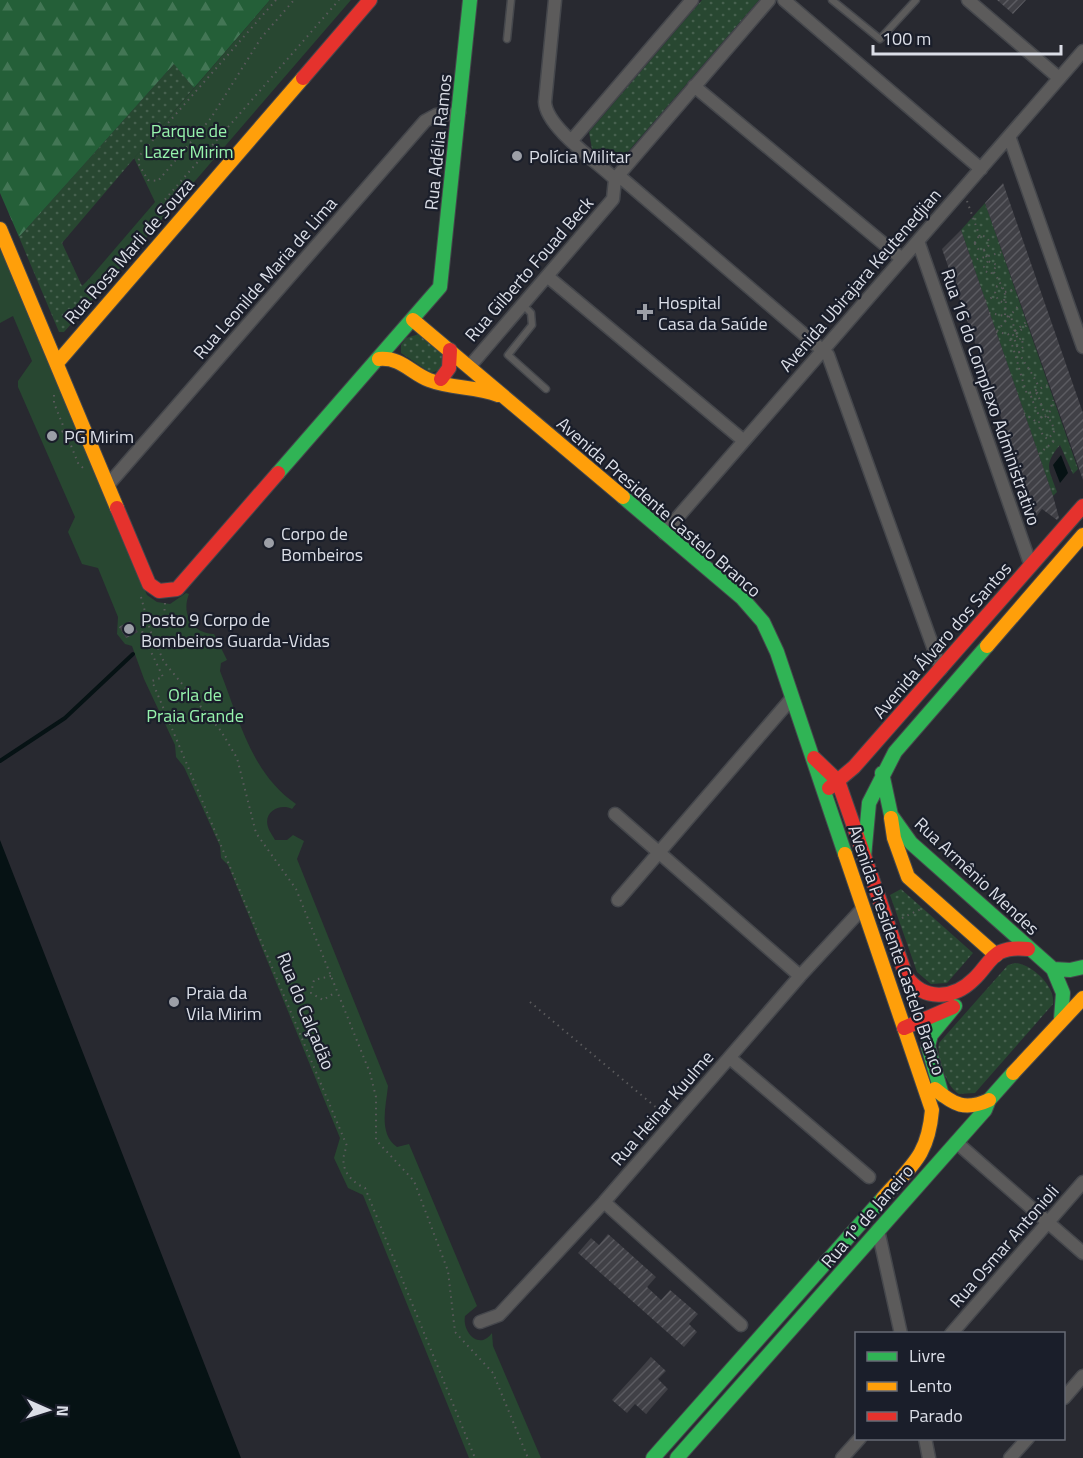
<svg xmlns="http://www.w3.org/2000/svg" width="1083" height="1458" viewBox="0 0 1083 1458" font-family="'Titillium Web',sans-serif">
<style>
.grass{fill:url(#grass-dots)}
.forest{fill:url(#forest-firs)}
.green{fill:#284731}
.water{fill:#061214}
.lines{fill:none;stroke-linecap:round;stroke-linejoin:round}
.stream{stroke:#061214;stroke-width:4}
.building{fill:url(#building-hatch)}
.lane-casing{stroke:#45474c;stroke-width:9}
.street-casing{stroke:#45474c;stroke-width:15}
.fast-casing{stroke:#45474c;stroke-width:16}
.slow-casing{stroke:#45474c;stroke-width:16}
.jam-casing{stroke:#45474c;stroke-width:16}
.path{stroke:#5a5a5c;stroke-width:2;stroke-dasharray:1.5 4.5;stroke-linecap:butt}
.lane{stroke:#5c5b5b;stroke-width:6}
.street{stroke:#5c5b5b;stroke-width:12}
.fast{stroke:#30b455;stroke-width:14}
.slow{stroke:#ff9f0a;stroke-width:14}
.jam{stroke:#e5322d;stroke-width:14}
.poi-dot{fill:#9c9fa7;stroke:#1a1e2a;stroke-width:2}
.labels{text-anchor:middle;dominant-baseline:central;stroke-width:4.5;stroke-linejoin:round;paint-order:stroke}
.park-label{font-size:18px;fill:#97f4ad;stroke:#1a1e2a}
.street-label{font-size:18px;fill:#dbdee7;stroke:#1a1e2a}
.poi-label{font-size:18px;fill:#dbdee7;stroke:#1a1e2a;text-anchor:start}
</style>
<defs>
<pattern id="grass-dots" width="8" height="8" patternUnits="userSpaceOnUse" patternTransform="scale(1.5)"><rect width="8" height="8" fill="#284731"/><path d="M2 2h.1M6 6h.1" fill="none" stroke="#47614f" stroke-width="1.8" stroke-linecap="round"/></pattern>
<pattern id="forest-firs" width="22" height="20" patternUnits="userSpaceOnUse" patternTransform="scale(1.5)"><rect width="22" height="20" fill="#245f38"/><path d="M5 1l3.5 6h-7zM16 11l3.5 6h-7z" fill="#437655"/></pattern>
<pattern id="building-hatch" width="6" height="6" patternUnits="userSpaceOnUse" patternTransform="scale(1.5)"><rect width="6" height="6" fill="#404046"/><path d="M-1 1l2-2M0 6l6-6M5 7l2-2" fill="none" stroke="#5b5b61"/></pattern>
</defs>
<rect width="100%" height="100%" fill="#282930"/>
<path class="grass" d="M702 0H759L620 161 610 163 592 149 589 132Z
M175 63 194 88 62 243 82 286 89 279 102 289 64 332H59L19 237Z
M985 203 1078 469 1073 474 1060 445C1043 465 1049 469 1057 492L1053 496 961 230Z
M419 334 441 350 444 362 439 370 431 373 401 353V345L406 338Z
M901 889 973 953 947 983 931 984 917 972 890 895Z
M1015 963C1032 964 1056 987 1053 1004L975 1093 959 1094C947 1088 936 1057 939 1043L1008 965Z"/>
<path class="forest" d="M0 0H270L194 88 174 64 19 237 0 193Z"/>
<path class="green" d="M270 0H351L102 289 89 279 155 202 134 158Z
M0 244 147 595 157 602 170 604 186 593 189 594C181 614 192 633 214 634L227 660 221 663 220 671C239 719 251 773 296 804L292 809C280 803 263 812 268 827 269 831 273 836 275 840H287L293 835 304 841 297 859 388 1086C386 1106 378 1134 397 1147L409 1144 477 1306 465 1316C462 1332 479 1351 492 1333L493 1346 541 1458H469L363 1195 348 1188 334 1158 340 1138 228 865 221 858 220 846 184 767 176 757 175 745 144 679 132 646 125 644 117 634 118 617 98 568 82 564 68 532 75 517 18 387V381L32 361 13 316 0 323Z"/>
<path class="water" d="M1061 455 1068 473 1060 483 1053 465Z
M0 840 241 1458H0Z"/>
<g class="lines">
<path class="stream" d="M0 761 65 718 133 654"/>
</g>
<path class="building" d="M997 0H1026L1013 14Z
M1003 183 1083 413V480L985 203Z
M961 230 1053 496 1059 518 1057 520 1042 509 1036 517 942 249Z
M130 621 138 632 126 638 119 627Z
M608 1234 656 1277 647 1287 661 1300 670 1290 698 1314 689 1324 697 1332 684 1347 578 1253 591 1238 599 1245Z
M651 1357 666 1371 658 1379 668 1389 646 1414 635 1404 627 1413 612 1400Z"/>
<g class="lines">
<defs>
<path id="lane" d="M832 0 880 39 916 0
M507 39 511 0
M523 305 531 313 532 325 508 355 546 389"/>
<path id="street" d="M555 0 545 102C546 127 596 161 615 179
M784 0 981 169
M968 0 1059 78
M694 86 902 259
M1009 136 1083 347
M572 140 692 0
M618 175 828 355 941 669
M918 241 1031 566
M547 276 744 441
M470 366 613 199 615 179 769 0
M108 485 425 121 436 115 459 113
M664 533 1083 51
M615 814 800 976
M618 900 792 698
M730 1058 869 1177
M956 1142 1083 1253
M604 1202 741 1325
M878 1230 901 1334
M480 1322 499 1315 604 1202 800 976 863 908
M951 1334 1083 1182
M1064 1398 1083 1376
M925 1438 929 1458
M842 1458 860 1438
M1010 1458 1028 1438"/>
<path id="fast" d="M278 473 440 287 470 0
M623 497 742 598 763 622 777 652 845 854
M882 773 891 815 911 843 1053 969 1070 970 1083 967
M864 857 869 803 895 752 987 646
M1053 969 1063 993 1061 1019
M942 1095 928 1046 931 1035 955 1006
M653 1458 883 1198
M677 1458 985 1110 989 1100 1013 1073"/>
<path id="slow" d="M0 229 117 508
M413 320 623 497
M379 359C401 357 411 373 429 380 452 389 476 386 498 395
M57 363 303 78
M987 646 1083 535
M891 818 894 838 908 877 996 955
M845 854 932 1110C928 1156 912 1165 883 1198
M1013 1073 1083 998
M935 1089C954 1105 965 1111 989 1100"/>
<path id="jam" d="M303 78 370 0
M441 379 449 368 450 350
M117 508 149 584 159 591 177 589 278 473
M814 758 838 781 906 976C923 1001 953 1000 974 979 984 970 989 958 1000 952 1009 948 1019 948 1028 949
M829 788 854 767 1083 506
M904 1028 953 1007"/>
</defs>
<use href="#lane" class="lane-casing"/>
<use href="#street" class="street-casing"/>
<use href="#fast" class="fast-casing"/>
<use href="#slow" class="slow-casing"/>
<use href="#jam" class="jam-casing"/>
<path class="path" d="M276 0 140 155 138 163 148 180 158 181 211 118 261 38 294 0
M967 201 980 237
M161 204 339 0
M975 243a7 7 0 1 1 14 0a7 7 0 1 1-14 0Z
M984 250 988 261 984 267 985 271 991 274 997 265 988 261
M971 261 1002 252
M994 272 1005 292 1004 303 998 300 995 293 997 286 1002 288
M1005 292 1015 289
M985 301 995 296
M989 313 1011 317 1015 330 1012 332 1019 352
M1005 315 1006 298
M1015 330 1018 340 1022 338 1023 347 1019 352C1025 366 1033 372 1039 388
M997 331 1020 304
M1015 331 1026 322
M996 332 1008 334C1016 354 1020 374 1027 394L1048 385
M1016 334 1027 325
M1037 392 1045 415
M1037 393 1031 397 1040 418
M54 395V403L78 463 86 471
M1024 413 1038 423
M1045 416 1052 422 1054 432 1048 439C1041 436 1037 425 1040 418Z
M1048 418 1053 400
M56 434 66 430
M1039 454 1054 441 1053 437
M141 597 150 630 164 662 221 731 237 758 256 833 296 889 370 1073 376 1097V1140L414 1181 448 1271 455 1332 493 1373 528 1458
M165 603 164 617 140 622 143 635 163 677 152 681 347 1146C338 1165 347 1180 365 1188L475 1458
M902 918 921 909
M331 976 314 980 311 993 323 1000 336 992
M530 1002 664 1114"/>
<use href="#lane" class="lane"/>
<use href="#street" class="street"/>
<use href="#fast" class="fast"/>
<use href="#slow" class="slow"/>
<use href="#jam" class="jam"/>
</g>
<g class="poi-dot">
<circle cx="517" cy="156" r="6"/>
<path d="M642 303h6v6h6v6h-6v6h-6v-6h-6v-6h6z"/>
<circle cx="52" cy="436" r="6"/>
<circle cx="269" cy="543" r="6"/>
<circle cx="129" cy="629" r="6"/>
<circle cx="174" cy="1002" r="6"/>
</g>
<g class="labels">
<g class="park-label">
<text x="189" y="130">Parque de<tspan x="189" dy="21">Lazer Mirim</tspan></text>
<text x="195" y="694">Orla de<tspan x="195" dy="21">Praia Grande</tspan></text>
</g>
<g class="street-label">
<text transform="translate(438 142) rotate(-84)">Rua Adélia Ramos</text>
<text transform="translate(129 251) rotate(-49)">Rua Rosa Marli de Souza</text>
<text transform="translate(529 269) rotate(-49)">Rua Gilberto Fouad Beck</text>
<text transform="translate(265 278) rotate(-49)">Rua Leonilde Maria de Lima</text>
<text transform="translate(860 280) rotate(-49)">Avenida Ubirajara Keutenedjian</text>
<text transform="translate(991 397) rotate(71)">Rua 16 do Complexo Administrativo</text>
<text transform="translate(659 507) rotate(41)">Avenida Presidente Castelo Branco</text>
<text transform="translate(942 640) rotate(-49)">Avenida Álvaro dos Santos</text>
<text transform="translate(977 876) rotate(43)">Rua Armênio Mendes</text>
<text transform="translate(897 950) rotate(71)">Avenida Presidente Castelo Branco</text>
<text transform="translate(306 1011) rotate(68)">Rua do Calçadão</text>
<text transform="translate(662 1108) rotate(-49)">Rua Heinar Kuulme</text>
<text transform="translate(867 1216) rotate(-49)">Rua 1º de Janeiro</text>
<text transform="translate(1004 1246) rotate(-49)">Rua Osmar Antonioli</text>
</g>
<g class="poi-label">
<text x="529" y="156">Polícia Militar</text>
<text x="658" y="302">Hospital<tspan x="658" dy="21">Casa da Saúde</tspan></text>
<text x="64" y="436">PG Mirim</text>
<text x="281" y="533">Corpo de<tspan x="281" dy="21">Bombeiros</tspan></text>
<text x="141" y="619">Posto 9 Corpo de<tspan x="141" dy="21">Bombeiros Guarda-Vidas</tspan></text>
<text x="186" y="992">Praia da<tspan x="186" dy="21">Vila Mirim</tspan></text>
</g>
</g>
<rect x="855" y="1332" width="210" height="108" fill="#1a1e2a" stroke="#676b76" stroke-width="1.5"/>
<rect x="867" y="1352" width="30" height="9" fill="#30b455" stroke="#676b76" stroke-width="1.5"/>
<text x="909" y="1362" font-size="18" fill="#dbdee7">Livre</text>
<rect x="867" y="1382" width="30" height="9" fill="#ff9f0a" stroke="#676b76" stroke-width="1.5"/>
<text x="909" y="1392" font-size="18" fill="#dbdee7">Lento</text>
<rect x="867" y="1412" width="30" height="9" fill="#e5322d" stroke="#676b76" stroke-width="1.5"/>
<text x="909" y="1422" font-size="18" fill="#dbdee7">Parado</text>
<g transform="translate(48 1410) rotate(93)" stroke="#1a1e2a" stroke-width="4.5" paint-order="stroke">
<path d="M0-4.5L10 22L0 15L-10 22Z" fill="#dbdee7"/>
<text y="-9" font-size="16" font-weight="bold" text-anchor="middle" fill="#dbdee7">N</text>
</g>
<path d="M873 45v9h188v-9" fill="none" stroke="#dbdee7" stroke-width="3"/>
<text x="882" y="45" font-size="18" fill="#dbdee7" stroke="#1a1e2a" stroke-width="4.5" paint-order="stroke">100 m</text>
</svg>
